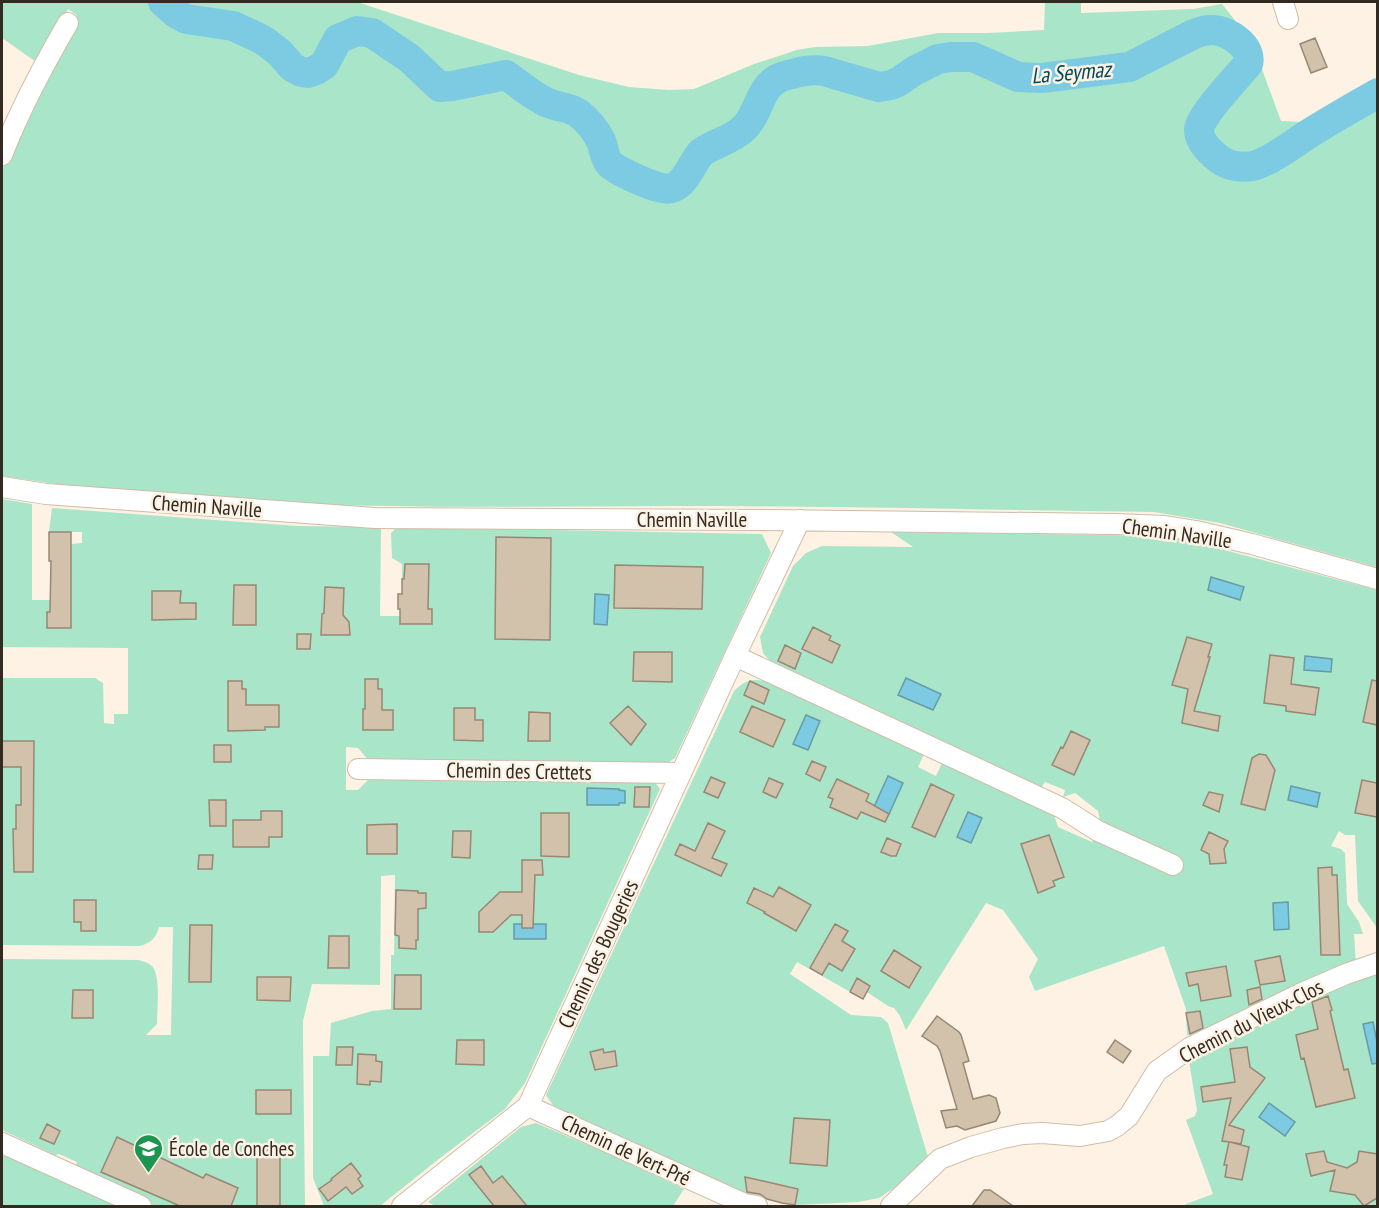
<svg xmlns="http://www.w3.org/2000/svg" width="1379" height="1208" viewBox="0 0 1379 1208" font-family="'PT Sans Narrow',sans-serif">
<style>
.green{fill:#a9e5c8}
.water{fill:#7ccbe2;stroke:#669ba8;stroke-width:1.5}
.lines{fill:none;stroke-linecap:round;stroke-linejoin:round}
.river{stroke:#7ccbe2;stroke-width:30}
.building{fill:#d2c1ab;stroke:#988772;stroke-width:1.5}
.minor-casing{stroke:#cfbda7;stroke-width:22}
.minor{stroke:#fff;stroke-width:20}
.labels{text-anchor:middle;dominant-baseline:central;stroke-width:5;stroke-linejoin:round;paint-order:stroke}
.street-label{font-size:21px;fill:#312b22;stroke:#fdf2e4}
.poi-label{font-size:21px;fill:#312b22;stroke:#fdf2e4;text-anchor:start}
.water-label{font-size:22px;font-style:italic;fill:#004a5a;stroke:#fdf2e4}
</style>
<rect width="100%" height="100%" fill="#fdf2e4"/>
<path class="green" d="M2 2H357L579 75 629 87 669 90 694 89 754 64 797 50 815 47 868 46 938 33H988L1044 30 1045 2H1081V13L1193 9 1222 4 1252 42 1281 121 1303 122 1377 80V567L1220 523 1154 512C993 510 833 506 673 506 449 507 223 512 2 476V170L25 113 77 15 68 9 39 64 2 38Z
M2 499 32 504V600H50L51 579H71V544L82 543V532H49L52 508 297 526 381 527 380 616H400L424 609V594H402V564L392 558 391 533 397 527 762 534 771 553 675 758 664 765 370 762 358 748 346 747V790H358L371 777 653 780 660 789 525 1083 505 1109 440 1158 380 1206H324L313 1178V1056H329L331 1023 372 1011 391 1009V955H394L395 875 381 876 380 985 312 984 303 1021V1036L305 1206H154L75 1169 77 1162 59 1154 55 1155 2 1130V959L139 960C143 962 148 962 152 966 161 976 157 1009 157 1024L146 1035H171L173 927H159C156 938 151 943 140 946L2 945V678H95L103 683 104 723 114 724V714H128V648L2 647Z
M891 532 1171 536 1377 590V950V928L1358 901 1355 835H1345L1339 831 1331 846 1341 849 1345 853 1347 904 1359 922 1363 934H1354L1356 965 1263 1003 1249 1006V1012L1205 1032 1187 1035 1186 1009 1164 946 1035 991 1029 977 1038 959 1003 910 986 903 906 1030 900 1016 894 1008 888 1006 867 992 863 999 797 962 790 974 851 1015 881 1017 888 1023 928 1157 919 1171 879 1198 858 1202 795 1205 782 1203 747 1194 554 1107 546 1095 734 691C744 681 751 678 764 681L924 754 918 767 936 776 942 763 1054 815 1058 827 1092 842 1101 826 1098 811 1075 793 1063 797 1065 790 1045 782 1041 788 1028 781 770 661 763 653 760 637 793 566 806 553 822 546 913 547Z
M1377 969V1206H1184L1186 1204 1213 1194 1186 1120 1195 1116 1197 1110 1188 1055Z
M536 1123 611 1155 684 1189 673 1206H435L428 1202 521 1127Z
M2 1152 118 1206H2Z"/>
<path class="water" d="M1211 577 1244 587 1240 600 1208 590Z
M595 594 609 595 607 625 594 624Z
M1305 656 1332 659 1331 672 1304 670Z
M906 678 941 694 933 710 898 695Z
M806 715 820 721 808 750 793 744Z
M888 776 903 783 889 814 874 807Z
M1291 786 1320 793 1317 807 1288 800Z
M587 788 619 789V790L625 791V803H619V805H587Z
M968 812 982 818 971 843 957 837Z
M1288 902 1289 929 1274 930 1273 903Z
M514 924H546V939H514Z
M1373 1022 1377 1042 1378 1063 1372 1064 1363 1024Z
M1269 1103 1295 1122 1285 1136 1259 1117Z"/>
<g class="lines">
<path class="river" d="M163 2 177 14 186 19 233 26 255 36 266 42 280 53 292 67 301 72 308 73 316 70 324 65 338 39 357 31 372 33 409 58 440 87 452 86 506 75C519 84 534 97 548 103 557 107 570 107 578 113 587 120 596 131 601 141 604 148 604 157 609 163 616 171 651 186 662 188 683 193 690 166 700 154 707 146 732 140 743 129 759 115 759 87 779 78 783 76 788 75 792 74 803 71 812 69 824 71L879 87 891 85 898 82 914 71 938 59 951 57H973L1018 77 1042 78 1129 67 1194 34C1201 31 1206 30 1213 30 1229 31 1253 47 1248 64 1239 75 1198 118 1199 130 1199 142 1210 152 1219 159 1229 167 1247 169 1259 164 1277 157 1294 143 1310 133 1332 119 1355 106 1378 93"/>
</g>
<path class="building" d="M1315 38 1327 67 1311 73 1300 44Z
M49 532H71V628H47V612H50L51 561H49Z
M496 537 551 538 550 640 495 639Z
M405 564H429L428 609H432V624H400V609H398V594H402V579H404Z
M615 565 703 567 702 609 614 608Z
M234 585H256V625H233Z
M325 587 344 588 343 615 349 622 350 635H321L322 614 324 613Z
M152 591H181L180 603H196V619L152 620Z
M813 627 831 636 829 640 840 645 832 663 802 649Z
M297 634H311L310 649H297Z
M1187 637 1212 644 1208 657H1210L1194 711 1220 716 1218 731 1182 723 1188 689 1172 685Z
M785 645 801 653 795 669 778 661Z
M634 652H672V682L633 681Z
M1270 655 1294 658 1291 684 1319 688 1315 715 1286 711V706L1264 703Z
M365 679H378V689H382V710H393V730H363V709H365Z
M1372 680 1377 681V725L1363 722Z
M228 681H242V689H246V705H279V727H265V730L228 731Z
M750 681 769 690 764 704 744 695Z
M628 706 646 724 631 745 610 723Z
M752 706 785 720 773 747 740 732Z
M454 708H475V720H483V741L454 740Z
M529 712 550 713V741H528Z
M1071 731 1090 740 1074 775 1052 765 1061 747 1063 748Z
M2 741H34L33 872H14L13 829H16V805H21V767H2Z
M214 745H231V762H214Z
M1259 754 1266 755 1275 770 1265 810 1241 804 1252 758Z
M812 761 826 767 820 781 806 774Z
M711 777 725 783 718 798 704 792Z
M769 778 783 784 776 798 763 792Z
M837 779 869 794 866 801 889 814 885 822 861 812 857 819 830 807 833 799 828 797Z
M1362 780 1377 783V817L1355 813Z
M931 784 954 795 935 837 912 827Z
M635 787H650L649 807H634Z
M1209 792 1223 795 1219 812 1203 805Z
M209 800H226V826H210Z
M261 811H282V837H269V847H233V820H261Z
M541 813H569V857L541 856Z
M708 823 725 831 712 858 727 864 721 876 675 855 680 844 695 851Z
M397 824V854H367V825Z
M453 831H471L470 858 452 857Z
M1209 832 1228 841 1224 849 1226 863 1210 864 1209 854 1201 850Z
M1049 835 1064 877 1053 881 1055 886 1038 893 1021 844Z
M887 838 901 844 896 856H891L881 852Z
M199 855H213L212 869H198Z
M522 860H542L543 875H535L533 928H522V915H511L493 932H479V912L500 892H522Z
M1332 867V875H1337L1340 955H1321L1318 868Z
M779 887 811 905 796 931 764 913 765 912 747 903 754 888 773 897Z
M396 890 418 891V893H426V908L418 909V940H416V949L399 948V936L395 935Z
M74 900H96V931H81V922H74Z
M835 924 848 931 842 941 855 949 842 971 829 963 822 975 810 968Z
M190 925H212L211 982H189Z
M329 936H349V968H328Z
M894 950 921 967 909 988 881 971Z
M1280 956 1285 981 1260 985 1255 961Z
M1226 966 1231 996 1201 1001 1198 984 1189 986 1186 973Z
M395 975H421V1009H394Z
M257 977H291L290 1001 257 1000Z
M857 978 870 986 863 999 850 992Z
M1260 987 1262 999 1249 1005 1247 990Z
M73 990H93V1018H72Z
M1328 996 1332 1010 1330 1011 1344 1070 1348 1069 1355 1098 1316 1107 1304 1058 1301 1059 1296 1035 1318 1029 1312 1002Z
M1200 1011 1203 1028 1190 1034 1186 1013Z
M937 1016 959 1032 961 1035 969 1061 963 1063 973 1099 989 1095 996 1098 1000 1113 996 1121 965 1130 957 1126 946 1128 941 1111 957 1109 940 1051 937 1046 922 1036Z
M457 1040H484V1065L456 1064Z
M1115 1040 1131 1051 1123 1063 1107 1052Z
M337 1047H353L352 1065H336Z
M1247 1047 1250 1067 1265 1078 1229 1125 1244 1130 1241 1144 1230 1142 1249 1147 1242 1180 1225 1177 1227 1165H1224L1229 1142 1222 1141 1231 1098 1203 1102 1201 1087 1235 1082 1230 1049Z
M603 1049 604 1053 615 1051 617 1066 595 1070 590 1052Z
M358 1054 376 1055V1061L382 1062 381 1082 370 1081V1085L357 1084Z
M256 1090H291V1114H256Z
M794 1118 830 1120 827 1166 790 1163Z
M47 1124 60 1131 54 1144 40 1138Z
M117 1137 203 1178 206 1174 238 1188 231 1206H180L101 1172Z
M257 1150H280V1206H257Z
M1324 1151 1327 1162 1347 1168 1357 1162 1359 1151 1377 1154V1198L1364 1206 1355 1195 1330 1191 1335 1170 1311 1176 1306 1154Z
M351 1163 361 1176 358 1179 363 1186 352 1194 346 1187 328 1201 319 1189 332 1180 331 1179Z
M481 1166 493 1183 502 1176 527 1206H494L469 1175Z
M745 1177 798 1189 795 1205 782 1203 767 1199 760 1194 747 1192Z
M984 1190H990L1013 1206H972Z"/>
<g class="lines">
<defs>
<path id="minor" d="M1283 2 1288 19
M2 155C20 109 43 66 68 23
M2 487 46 494 375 518 764 520 1115 524 1165 526 1196 531 1252 544 1378 579
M735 656 1062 808 1098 831 1173 865
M358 769 681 773
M528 1106 745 1204 757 1206
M2 1143 141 1206
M402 1206 528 1106 735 656 800 520
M891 1206 940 1159 971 1147 1003 1138 1023 1134 1042 1133 1080 1136 1108 1131 1117 1126 1129 1116 1157 1071 1191 1047 1302 993 1346 974 1378 963"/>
</defs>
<use href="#minor" class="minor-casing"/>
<use href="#minor" class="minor"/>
</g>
<defs>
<symbol id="school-pin" viewBox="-11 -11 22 30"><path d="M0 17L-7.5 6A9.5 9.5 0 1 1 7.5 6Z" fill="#1c9551" stroke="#fdf2e4"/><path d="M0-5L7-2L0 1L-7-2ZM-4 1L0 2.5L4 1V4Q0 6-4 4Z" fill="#fff"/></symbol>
</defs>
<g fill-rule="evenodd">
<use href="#school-pin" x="132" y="1132" width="33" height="45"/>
</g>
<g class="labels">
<g class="street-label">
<text transform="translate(207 506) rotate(4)">Chemin Naville</text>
<text x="692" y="519">Chemin Naville</text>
<text transform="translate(1177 533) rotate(8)">Chemin Naville</text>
<text transform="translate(519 771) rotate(1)">Chemin des Crettets</text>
<text transform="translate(598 954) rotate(-65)">Chemin des Bougeries</text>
<text transform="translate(1251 1021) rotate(-27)">Chemin du Vieux-Clos</text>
<text transform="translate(626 1150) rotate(25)">Chemin de Vert-Pré</text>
</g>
<g class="poi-label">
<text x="169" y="1148">École de Conches</text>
</g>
<g class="water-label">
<text transform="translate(1071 72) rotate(-5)">La Seymaz</text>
</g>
</g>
<rect width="1379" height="1208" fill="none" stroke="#312b22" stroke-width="6"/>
</svg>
